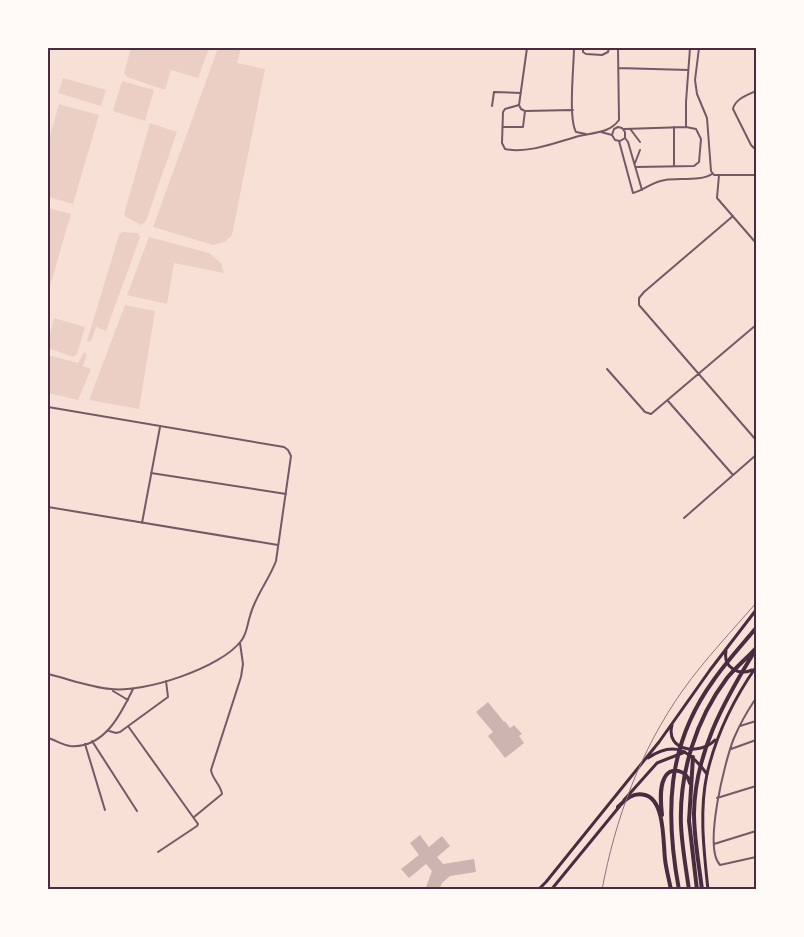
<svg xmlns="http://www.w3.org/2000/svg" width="804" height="937" viewBox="0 0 804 937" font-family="'Work Sans',sans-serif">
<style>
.green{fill:#ebcfc5}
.building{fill:#ccb4b1}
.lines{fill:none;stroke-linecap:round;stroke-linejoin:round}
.minor{stroke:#755966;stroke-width:2}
.secondary{stroke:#4a2c40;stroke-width:3}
.primary{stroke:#4a2c40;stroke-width:3}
.motorway{stroke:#4a2c40;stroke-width:4}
.rail{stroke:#8f747c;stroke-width:1}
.neatline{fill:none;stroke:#4a2c40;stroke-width:2}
</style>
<rect width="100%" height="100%" fill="#f7e1d7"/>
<path class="green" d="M131 48H209L198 78 171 70 165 90 127 77 124 73Z
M218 48H241L237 63 265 69 232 235 225 242 213 245 153 227Z
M63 78 106 90 101 106 58 93Z
M122 81 154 90 145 121 113 111Z
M59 104 99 115 73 204 48 197V143Z
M150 123 177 132 146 221 141 225 126 217 124 214Z
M48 208 71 214 48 293Z
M122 232 138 233 140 237 106 331 96 327 91 342 87 341 119 235Z
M149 237 209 253 221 263 224 273 174 263 167 304 127 295Z
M125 305 155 311 139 409 89 400Z
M54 318 85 327 77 354 73 357 48 348V341Z
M84 352 87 354 83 366 91 369 78 400 48 393V355L78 363Z"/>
<path class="building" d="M488 702 504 722 505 721 510 728 514 725 522 734 519 736 524 743 505 758 488 736 493 732 476 712Z
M420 835 429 847 442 836 450 846 437 857 443 864 474 859 476 872 450 876 442 883 439 890H425L432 871 426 864 409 878 401 869 419 855 410 843Z"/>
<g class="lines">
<path class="minor" d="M527 48 519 105 505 109 503 112 502 143 505 149C529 154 557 142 579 136 588 134 598 133 606 130 611 128 616 124 619 120L618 48
M574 48C574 65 568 118 576 132L586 134
M583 48V52L586 54 602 55 608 52 609 48
M699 48 695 80 697 94 707 118 711 171 714 175H756
M618 68 688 70
M756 91C747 95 735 99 733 109L751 145 756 150
M519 105 521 109 525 111 573 110
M492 106 494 92 521 93
M503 127H523L525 111
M674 127V166
M624 129 686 127
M631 130 640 142
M601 132 612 135 615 140 620 141 625 138V132L622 128 618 127 614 129 612 135
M625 138 628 142 642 190
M619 141 633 193C644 190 654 181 665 180 679 178 702 181 712 174
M635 163 640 150
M636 167 694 166 699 162 701 139 696 129 686 127V102L690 48
M719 175 717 198 756 243
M733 216 644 292 639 298V305L756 440
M607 369 645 412 651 414 756 325
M668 401 733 475
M48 407 284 447 288 450 291 456 276 561C269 580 255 596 250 616 247 625 247 634 241 641 221 668 144 693 111 689 89 687 69 679 48 674
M151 473 286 494
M48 507 278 545
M684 518 756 455
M142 523 160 427
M113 691 128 700
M756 698C748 710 740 724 734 738 725 760 703 848 720 865L756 857
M128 726 198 824 197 826 158 852
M740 726 756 721
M109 731 116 733 120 732 168 697 166 681
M48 738C55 740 63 745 70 746 104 749 121 714 133 689
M92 741 137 811
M85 744 105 810
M731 749 756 740
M717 798 756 786
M194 817 222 794C221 785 212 779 211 770L241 677 243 664 240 643
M714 844 756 831"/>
<path class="secondary" d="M707 774C699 812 704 851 708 890"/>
<path class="primary" d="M726 651C723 667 738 676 752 670
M672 725C665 751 700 756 715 740
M648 758C675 740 690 751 707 774
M707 774C716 735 733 700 756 667
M624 800 657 763 685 752
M538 890 546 882 659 742 710 670 756 610
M551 890 619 807"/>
<path class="motorway" d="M693 757 689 821 697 890
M618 807C626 799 633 792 645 795 665 800 663 842 665 859 666 869 669 879 671 890
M662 815C661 805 659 789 664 779 670 765 687 770 690 783
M679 890C665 814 666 746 713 681 726 662 742 645 756 628
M689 890C686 868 682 847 681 825 679 773 696 719 727 678 736 667 747 658 756 648
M702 890C699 864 694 839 694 813 695 754 723 703 753 654"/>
<path class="rail" d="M602 890C615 819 641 749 683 690 705 659 732 631 756 603"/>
</g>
<rect width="804" height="937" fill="none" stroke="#fffaf5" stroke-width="98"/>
<rect x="49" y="49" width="706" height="839" class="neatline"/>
</svg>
